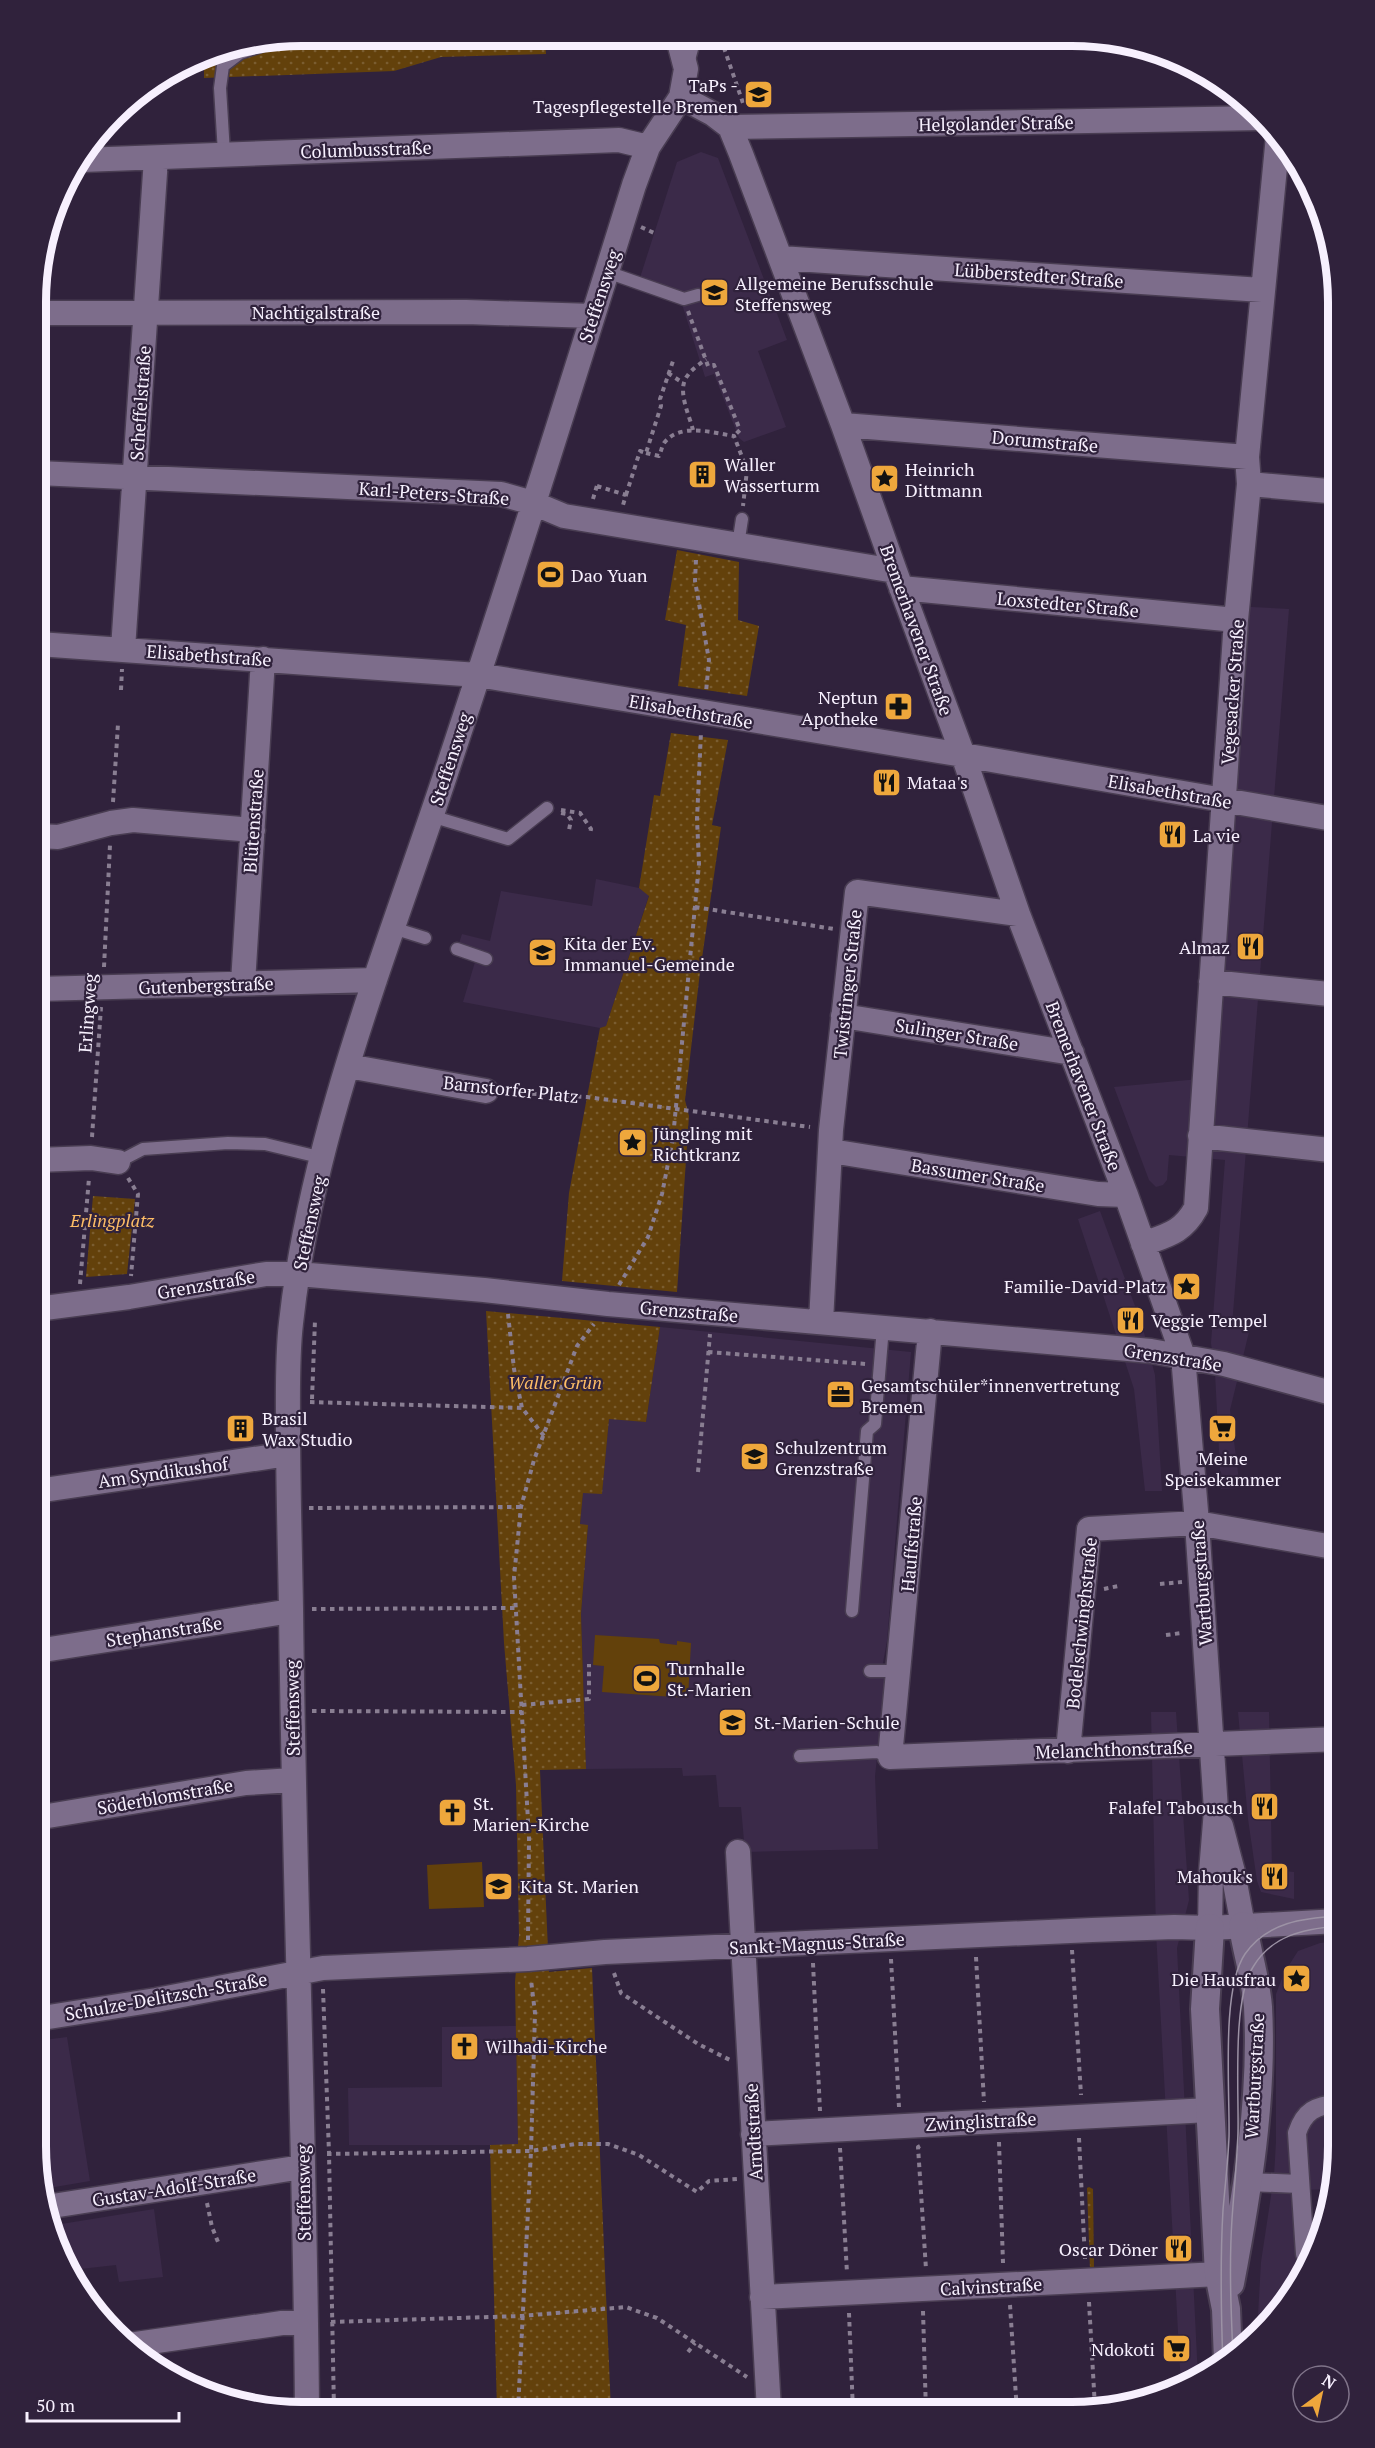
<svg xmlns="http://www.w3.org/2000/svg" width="1375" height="2448" viewBox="0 0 1375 2448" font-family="'PT Serif',serif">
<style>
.built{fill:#3b2a49}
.grass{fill:url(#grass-dots)}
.garden{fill:#63410b}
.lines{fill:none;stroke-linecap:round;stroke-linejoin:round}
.service-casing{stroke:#493d52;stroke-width:15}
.pedestrian-casing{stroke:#493d52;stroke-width:21}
.minor-casing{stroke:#493d52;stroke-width:27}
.tertiary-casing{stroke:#493d52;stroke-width:32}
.path{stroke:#897e92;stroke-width:4;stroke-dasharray:4.5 4.5;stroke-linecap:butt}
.service{stroke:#7d6d8b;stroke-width:12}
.pedestrian{stroke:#7d6d8b;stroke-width:18}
.minor{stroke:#7d6d8b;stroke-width:24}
.tertiary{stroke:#7d6d8b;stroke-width:28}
.tram{stroke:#9c92a5;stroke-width:1.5}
.labels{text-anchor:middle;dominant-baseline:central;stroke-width:4.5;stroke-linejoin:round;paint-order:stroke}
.poi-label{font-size:18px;fill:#f7f0fe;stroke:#30223c;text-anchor:start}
.street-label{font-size:18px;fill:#f7f0fe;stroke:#30223c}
.park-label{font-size:18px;font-style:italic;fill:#fdbd66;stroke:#30223c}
.rim{fill:none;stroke:#f7f0fe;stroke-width:8}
</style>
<defs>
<pattern id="grass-dots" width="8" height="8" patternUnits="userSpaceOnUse" patternTransform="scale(1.5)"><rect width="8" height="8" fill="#63410b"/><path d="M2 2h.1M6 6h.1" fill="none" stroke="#7a5d30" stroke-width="1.8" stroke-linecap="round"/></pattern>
</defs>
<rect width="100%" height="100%" fill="#30223c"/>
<path class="built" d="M701 152 718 158 787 340 758 351 786 427 744 442 739 438 714 374 705 377 681 301 638 284 677 162Z
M1232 606 1289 609 1232 1326 1249 1332 1230 1410 1240 1488 1221 1489 1215 1373 1211 1343 1225 1160 1169 1155 1167 1180 1163 1185 1156 1187 1149 1180 1114 1087 1199 1079Z
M596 879 639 888 649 895 606 1026 600 1028 463 1002 475 962 455 956 462 934 490 941 501 891 592 906Z
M1100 1211 1142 1325 1155 1375 1162 1491H1145L1134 1389 1078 1219Z
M660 1327 911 1352 887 1641 882 1668 886 1676 875 1776 878 1849 745 1852 741 1807H719L716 1775 683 1776 682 1768 586 1769 581 1614 588 1526 580 1525 583 1492 602 1493 609 1418 646 1422Z
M1151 1712H1176L1189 1900 1177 1948 1198 2378 1181 2386 1156 1932Z
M1238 1712H1269L1272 1870 1294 1872V1899L1261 1892 1257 1881 1248 1819Z
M1338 1941V2099L1330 2103 1335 2178 1332 2189 1303 2190 1311 2261 1284 2308 1257 2333 1261 2262 1274 2176 1276 2142V1994L1284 1973 1298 1951 1320 1943Z
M516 2026 518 2145H349L348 2088 442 2087V2027Z
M67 2037 90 2181 43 2189 36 2145V2041Z
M154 2209 163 2277 119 2282 116 2265 71 2270 50 2231 49 2226Z"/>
<path class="grass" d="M303 36 545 38 546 54 441 57 394 71 204 78V56Z
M1339 521V594H1331Z
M677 550 739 562 738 620 759 626 747 696 678 686 686 625 665 620Z
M671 733 728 740 712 825 721 827 700 972 685 1100 689 1116 677 1292 562 1281 569 1193 600 1028 606 1026 649 896 639 888 654 795 660 796Z
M93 1196 135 1199 127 1274 86 1277Z
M486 1311 660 1327 646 1422 609 1419 602 1494 583 1493 580 1524 588 1525 581 1614 586 1769 540 1770 549 1972 592 1968 611 2411 497 2410 490 2145 518 2144 515 1982 519 1935 516 1785 504 1643Z
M1089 2187 1093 2189 1094 2269H1090L1087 2188Z"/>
<path class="garden" d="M595 1635 659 1639 660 1643 677 1645V1641L691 1643 688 1698 602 1692 604 1666 593 1665Z
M482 1862 484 1907 429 1909 427 1865Z"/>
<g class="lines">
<defs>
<path id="service" d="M689 60 695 38
M224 153 220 88 223 66 240 53 273 42
M607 272 684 299 698 295
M738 545 742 519
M431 816 508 839 547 808
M393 928 425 938
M457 949 486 959
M118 1162 143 1149 228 1143 265 1144 323 1158
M852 1611 867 1431 875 1424 883 1327
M870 1671H899
M800 1756 877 1752 890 1757"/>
<path id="pedestrian" d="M1247 2182 1300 2184
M1310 2263 1305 2254 1297 2133C1304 2111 1316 2105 1338 2104"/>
<path id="minor" d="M681 97 713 114 730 127 741 154 843 425 895 571 963 755 1018 914 1126 1195 1183 1356 1197 1523 1216 1810 1211 1872 1210 1928
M730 127 1262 118
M82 160 619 140 648 147
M780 258 1262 290
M38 313 466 312 593 316
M843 425 1247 457
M38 473 501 494 533 503 564 516 895 571
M1249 484 1339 492
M901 588 1236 620
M38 644 478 675 963 755 1339 820
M123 649 156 158
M38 836 58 837 111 823 133 820 253 830
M1211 982 1339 995
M243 983 263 659
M37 989 375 980
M843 1016 1072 1053
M348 1066 486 1091
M1200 1136 1339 1151
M831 1151 1098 1194 1126 1195
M37 1160 91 1158 118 1162
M1143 1244C1168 1235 1183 1232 1196 1208L1236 620 1249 484 1247 457 1278 136
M37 1309 129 1297 266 1274H298L484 1290 608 1304 1151 1351 1224 1364 1339 1395
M821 1322 831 1130 857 892 1018 914
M930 1331 890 1757 1339 1739
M37 1491 288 1454
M37 1651 291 1611
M1068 1751 1089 1529 1197 1523 1339 1548
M36 1818 246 1783 293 1780
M1221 1826 1233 1872 1243 1926
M738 1852 769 2411
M36 2019 156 2000 323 1968 528 1959 605 1952 1092 1930 1174 1927 1210 1928 1338 1921
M753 2134 1209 2110
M46 2207 302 2167
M762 2297 1219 2274
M129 2345 282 2323H306
M307 2410C305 2143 294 1876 291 1609 290 1548 288 1487 288 1426 288 1392 287 1357 291 1323 311 1137 387 950 446 773 511 578 573 381 634 185L648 147 681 97 686 69 678 38"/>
<path id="tertiary" d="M1210 1928 1205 2009 1219 2274 1226 2309 1228 2360
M1230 2283C1247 2193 1263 2099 1258 2007 1256 1981 1247 1952 1243 1926"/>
</defs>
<use href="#service" class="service-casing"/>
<use href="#pedestrian" class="pedestrian-casing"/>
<use href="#minor" class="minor-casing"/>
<use href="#tertiary" class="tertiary-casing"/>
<path class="path" d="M721 39 744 106
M193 61 211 62
M641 227 654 233
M688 311 708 366 714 365 740 430 734 436
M668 373 683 383
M693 430C689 414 676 389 688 375 692 369 700 364 706 359
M646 453 659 456C661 452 662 446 664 443 680 422 713 433 734 436L747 470 743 506
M597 486 626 495 623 505
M626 495 640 451 646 453 661 406 660 399 674 358
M593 499 598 482
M696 560 695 581 709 660 706 692
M121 690 122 669
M113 802 118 724
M561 810 580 813 591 829 590 834
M561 813 567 814 571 820 569 830
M695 907 834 929
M104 967 110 845
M505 1092 587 1097 810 1127
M92 1137 101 1007
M128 1178 138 1194 131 1276
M80 1284 89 1178
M619 1285 648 1237 662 1194 673 1138 699 864 697 819 701 732
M508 1314 514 1369 522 1408 544 1436
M708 1352 866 1364
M312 1399 315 1320
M310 1402 522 1408
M698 1472 710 1334
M309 1508 521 1507
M1160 1584 1182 1582
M1104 1589 1118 1586
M312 1609 516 1608
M1166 1635 1182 1633
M522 1705 589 1699V1664
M312 1711 522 1712
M528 1940 529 1838 514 1577 521 1507 534 1460 577 1346 594 1324
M1072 1950 1081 2095
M976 1957 984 2102
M891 1959 899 2107
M813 1963 820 2111
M614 1973 621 1993 698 2044 730 2060
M323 1989 329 2153 334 2410
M1079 2138 1085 2259
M999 2142 1003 2263
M920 2146 918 2147 926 2269
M840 2148 847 2273
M327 2154 531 2151 575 2144H608L639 2155 697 2192 709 2181 737 2179
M207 2203 212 2227 218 2242
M1089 2302 1095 2408
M1010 2305 1017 2412
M923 2311 926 2412
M849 2313 853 2411
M331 2322 521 2316 626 2307 657 2318 747 2377
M688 2352 695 2343
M518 2410 531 2151 535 2013 531 1980"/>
<use href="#service" class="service"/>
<use href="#pedestrian" class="pedestrian"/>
<use href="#minor" class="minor"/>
<use href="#tertiary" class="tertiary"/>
<path class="tram" d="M1233 2356C1231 2310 1229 2265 1232 2219 1234 2190 1237 2162 1238 2133 1239 2092 1232 2000 1253 1967 1272 1935 1304 1929 1338 1926
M1223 2365C1221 2313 1220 2261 1223 2210 1225 2186 1228 2162 1229 2137 1230 2091 1221 1989 1245 1954 1267 1922 1304 1918 1338 1916"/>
</g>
<defs>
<symbol id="school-square" viewBox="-11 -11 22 22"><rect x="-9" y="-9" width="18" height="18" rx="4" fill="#eea73c" stroke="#30223c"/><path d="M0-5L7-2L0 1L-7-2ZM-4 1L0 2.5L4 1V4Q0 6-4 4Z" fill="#111"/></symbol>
<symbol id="building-square" viewBox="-11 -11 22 22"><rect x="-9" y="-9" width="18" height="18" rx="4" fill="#eea73c" stroke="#30223c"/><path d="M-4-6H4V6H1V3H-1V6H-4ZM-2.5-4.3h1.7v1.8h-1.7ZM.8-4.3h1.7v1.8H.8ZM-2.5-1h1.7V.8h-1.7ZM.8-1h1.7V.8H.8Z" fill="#111"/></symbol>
<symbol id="sight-square" viewBox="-11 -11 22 22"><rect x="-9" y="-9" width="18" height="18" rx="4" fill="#eea73c" stroke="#30223c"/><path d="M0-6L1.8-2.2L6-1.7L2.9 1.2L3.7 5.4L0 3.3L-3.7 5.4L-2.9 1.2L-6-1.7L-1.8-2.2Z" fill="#111"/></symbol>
<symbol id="stadium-square" viewBox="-11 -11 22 22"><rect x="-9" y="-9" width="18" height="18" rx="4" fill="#eea73c" stroke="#30223c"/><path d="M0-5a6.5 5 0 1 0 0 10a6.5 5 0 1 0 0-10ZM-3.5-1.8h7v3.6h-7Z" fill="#111"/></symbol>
<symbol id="pharmacy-square" viewBox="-11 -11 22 22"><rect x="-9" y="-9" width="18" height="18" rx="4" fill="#eea73c" stroke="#30223c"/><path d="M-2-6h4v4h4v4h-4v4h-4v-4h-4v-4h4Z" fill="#111"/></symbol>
<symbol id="restaurant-square" viewBox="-11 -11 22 22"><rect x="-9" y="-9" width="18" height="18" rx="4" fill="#eea73c" stroke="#30223c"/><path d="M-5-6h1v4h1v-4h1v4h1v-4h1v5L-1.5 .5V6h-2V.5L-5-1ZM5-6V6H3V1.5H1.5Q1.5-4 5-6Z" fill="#111"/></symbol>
<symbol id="office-square" viewBox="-11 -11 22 22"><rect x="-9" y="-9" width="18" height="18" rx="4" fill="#eea73c" stroke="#30223c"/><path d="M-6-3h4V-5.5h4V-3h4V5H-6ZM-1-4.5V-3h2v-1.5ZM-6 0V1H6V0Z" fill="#111"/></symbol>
<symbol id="supermarket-square" viewBox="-11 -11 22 22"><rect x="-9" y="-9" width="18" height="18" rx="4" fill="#eea73c" stroke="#30223c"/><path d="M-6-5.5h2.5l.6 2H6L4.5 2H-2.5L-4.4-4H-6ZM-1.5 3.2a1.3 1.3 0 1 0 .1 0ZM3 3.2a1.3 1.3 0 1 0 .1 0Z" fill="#111"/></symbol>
<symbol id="church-square" viewBox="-11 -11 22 22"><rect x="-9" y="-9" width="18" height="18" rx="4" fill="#eea73c" stroke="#30223c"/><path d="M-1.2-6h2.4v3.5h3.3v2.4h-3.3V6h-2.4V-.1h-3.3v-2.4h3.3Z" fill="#111"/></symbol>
</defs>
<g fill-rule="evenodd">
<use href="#school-square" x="742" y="78" width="33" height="33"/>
<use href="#school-square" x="698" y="276" width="33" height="33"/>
<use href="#building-square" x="686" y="458" width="33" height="33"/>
<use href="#sight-square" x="868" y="462" width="33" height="33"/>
<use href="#stadium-square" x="534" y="558" width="33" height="33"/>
<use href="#pharmacy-square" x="882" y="690" width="33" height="33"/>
<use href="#restaurant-square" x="870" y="766" width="33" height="33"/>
<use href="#restaurant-square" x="1156" y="818" width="33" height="33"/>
<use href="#restaurant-square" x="1234" y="930" width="33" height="33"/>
<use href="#school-square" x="526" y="936" width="33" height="33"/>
<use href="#sight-square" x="616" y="1126" width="33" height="33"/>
<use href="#sight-square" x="1170" y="1270" width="33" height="33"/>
<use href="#restaurant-square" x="1114" y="1304" width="33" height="33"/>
<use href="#office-square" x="824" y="1378" width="33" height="33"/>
<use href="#building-square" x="224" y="1412" width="33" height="33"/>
<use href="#supermarket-square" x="1206" y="1412" width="33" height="33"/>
<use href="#school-square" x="738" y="1440" width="33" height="33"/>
<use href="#stadium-square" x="630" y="1662" width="33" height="33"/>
<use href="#school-square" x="716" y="1706" width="33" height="33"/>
<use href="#restaurant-square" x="1248" y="1790" width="33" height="33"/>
<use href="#church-square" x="436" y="1796" width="33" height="33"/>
<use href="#restaurant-square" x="1258" y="1860" width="33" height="33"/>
<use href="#school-square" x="482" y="1870" width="33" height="33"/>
<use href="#sight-square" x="1280" y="1962" width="33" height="33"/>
<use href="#church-square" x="448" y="2030" width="33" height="33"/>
<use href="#restaurant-square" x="1162" y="2232" width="33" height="33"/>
<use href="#supermarket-square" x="1160" y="2332" width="33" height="33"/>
</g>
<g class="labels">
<g class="poi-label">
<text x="738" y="85" text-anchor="end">TaPs -<tspan x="738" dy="21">Tagespflegestelle Bremen</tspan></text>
<text x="735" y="283">Allgemeine Berufsschule<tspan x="735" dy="21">Steffensweg</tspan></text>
<text x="724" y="464">Waller<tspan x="724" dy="21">Wasserturm</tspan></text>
<text x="905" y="469">Heinrich<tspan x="905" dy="21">Dittmann</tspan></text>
<text x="571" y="575">Dao Yuan</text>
<text x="878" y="697" text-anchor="end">Neptun<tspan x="878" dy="21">Apotheke</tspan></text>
<text x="907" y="782">Mataa's</text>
<text x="1193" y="835">La vie</text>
<text x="564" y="943">Kita der Ev.<tspan x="564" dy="21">Immanuel-Gemeinde</tspan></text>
<text x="1230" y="947" text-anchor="end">Almaz</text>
<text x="653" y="1133">Jüngling mit<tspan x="653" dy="21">Richtkranz</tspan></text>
<text x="1166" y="1286" text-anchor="end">Familie-David-Platz</text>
<text x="1151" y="1320">Veggie Tempel</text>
<text x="861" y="1385">Gesamtschüler*innenvertretung<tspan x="861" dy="21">Bremen</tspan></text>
<text x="262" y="1418">Brasil<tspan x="262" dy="21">Wax Studio</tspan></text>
<text x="775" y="1447">Schulzentrum<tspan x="775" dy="21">Grenzstraße</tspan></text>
<text x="1223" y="1458" text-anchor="middle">Meine<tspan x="1223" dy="21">Speisekammer</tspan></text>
<text x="667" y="1668">Turnhalle<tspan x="667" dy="21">St.-Marien</tspan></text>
<text x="754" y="1722">St.-Marien-Schule</text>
<text x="473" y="1803">St.<tspan x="473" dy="21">Marien-Kirche</tspan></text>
<text x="1243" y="1807" text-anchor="end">Falafel Tabousch</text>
<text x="1253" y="1876" text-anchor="end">Mahouk's</text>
<text x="520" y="1886">Kita St. Marien</text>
<text x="1276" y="1979" text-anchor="end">Die Hausfrau</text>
<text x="485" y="2046">Wilhadi-Kirche</text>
<text x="1158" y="2249" text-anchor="end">Oscar Döner</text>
<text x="1155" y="2349" text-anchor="end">Ndokoti</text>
</g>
<g class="street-label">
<text transform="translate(996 123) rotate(-1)">Helgolander Straße</text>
<text transform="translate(366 149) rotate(-2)">Columbusstraße</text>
<text transform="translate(1039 275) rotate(4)">Lübberstedter Straße</text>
<text transform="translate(599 296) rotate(-72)">Steffensweg</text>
<text x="316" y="312">Nachtigalstraße</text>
<text transform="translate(140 403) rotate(-86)">Scheffelstraße</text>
<text transform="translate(1045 441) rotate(5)">Dorumstraße</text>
<text transform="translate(434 493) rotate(4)">Karl-Peters-Straße</text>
<text transform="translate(1068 604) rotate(5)">Loxstedter Straße</text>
<text transform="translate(917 630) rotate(70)">Bremerhavener Straße</text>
<text transform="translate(209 655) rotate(4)">Elisabethstraße</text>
<text transform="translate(1232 692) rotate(-86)">Vegesacker Straße</text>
<text transform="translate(691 711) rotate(10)">Elisabethstraße</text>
<text transform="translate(450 759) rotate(-72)">Steffensweg</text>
<text transform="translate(1170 791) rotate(10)">Elisabethstraße</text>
<text transform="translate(253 821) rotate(-86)">Blütenstraße</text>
<text transform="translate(847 984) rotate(-84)">Twistringer Straße</text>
<text transform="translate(206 985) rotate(-2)">Gutenbergstraße</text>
<text transform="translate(87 1013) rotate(-86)">Erlingweg</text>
<text transform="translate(957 1034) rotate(9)">Sulinger Straße</text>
<text transform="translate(1084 1086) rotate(69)">Bremerhavener Straße</text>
<text transform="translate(511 1089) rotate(6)">Barnstorfer Platz</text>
<text transform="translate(978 1175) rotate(9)">Bassumer Straße</text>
<text transform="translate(309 1223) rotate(-78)">Steffensweg</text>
<text transform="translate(206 1284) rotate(-10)">Grenzstraße</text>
<text transform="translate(689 1311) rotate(5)">Grenzstraße</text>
<text transform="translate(1173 1357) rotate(9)">Grenzstraße</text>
<text transform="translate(163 1472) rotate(-8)">Am Syndikushof</text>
<text transform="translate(911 1544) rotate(-85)">Hauffstraße</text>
<text transform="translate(1201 1583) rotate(-94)">Wartburgstraße</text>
<text transform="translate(1081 1623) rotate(-84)">Bodelschwinghstraße</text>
<text transform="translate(164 1631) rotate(-9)">Stephanstraße</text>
<text transform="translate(292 1708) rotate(-91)">Steffensweg</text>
<text transform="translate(1114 1749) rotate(-2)">Melanchthonstraße</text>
<text transform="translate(165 1796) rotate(-10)">Söderblomstraße</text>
<text transform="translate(817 1943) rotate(-3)">Sankt-Magnus-Straße</text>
<text transform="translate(166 1996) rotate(-10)">Schulze-Delitzsch-Straße</text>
<text transform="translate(1254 2076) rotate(-87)">Wartburgstraße</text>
<text transform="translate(981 2121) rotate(-3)">Zwinglistraße</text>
<text transform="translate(753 2132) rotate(-93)">Arndtstraße</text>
<text transform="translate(174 2187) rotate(-9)">Gustav-Adolf-Straße</text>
<text transform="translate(303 2193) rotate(-91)">Steffensweg</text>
<text transform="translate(991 2286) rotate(-3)">Calvinstraße</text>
</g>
<g class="park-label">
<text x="112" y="1220">Erlingplatz</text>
<text x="555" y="1382">Waller Grün</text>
</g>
</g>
<path d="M0 0H1375V2448H0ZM302 46H1072A256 256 0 0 1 1328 302V2146A256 256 0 0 1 1072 2402H302A256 256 0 0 1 46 2146V302A256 256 0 0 1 302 46Z" fill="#30223c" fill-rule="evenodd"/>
<path class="rim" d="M302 46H1072A256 256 0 0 1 1328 302V2146A256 256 0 0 1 1072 2402H302A256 256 0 0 1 46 2146V302A256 256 0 0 1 302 46Z"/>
<g transform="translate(1321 2394) rotate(33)"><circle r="28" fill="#30223c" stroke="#80748a" stroke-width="1.5"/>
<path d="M0-4.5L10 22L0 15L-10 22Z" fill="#eea73c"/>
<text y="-9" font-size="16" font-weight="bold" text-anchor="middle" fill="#f7f0fe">N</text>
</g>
<path d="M27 2412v9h152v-9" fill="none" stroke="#f7f0fe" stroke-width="3"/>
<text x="36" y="2412" font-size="18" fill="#f7f0fe" stroke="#30223c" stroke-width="4.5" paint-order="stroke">50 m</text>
</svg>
